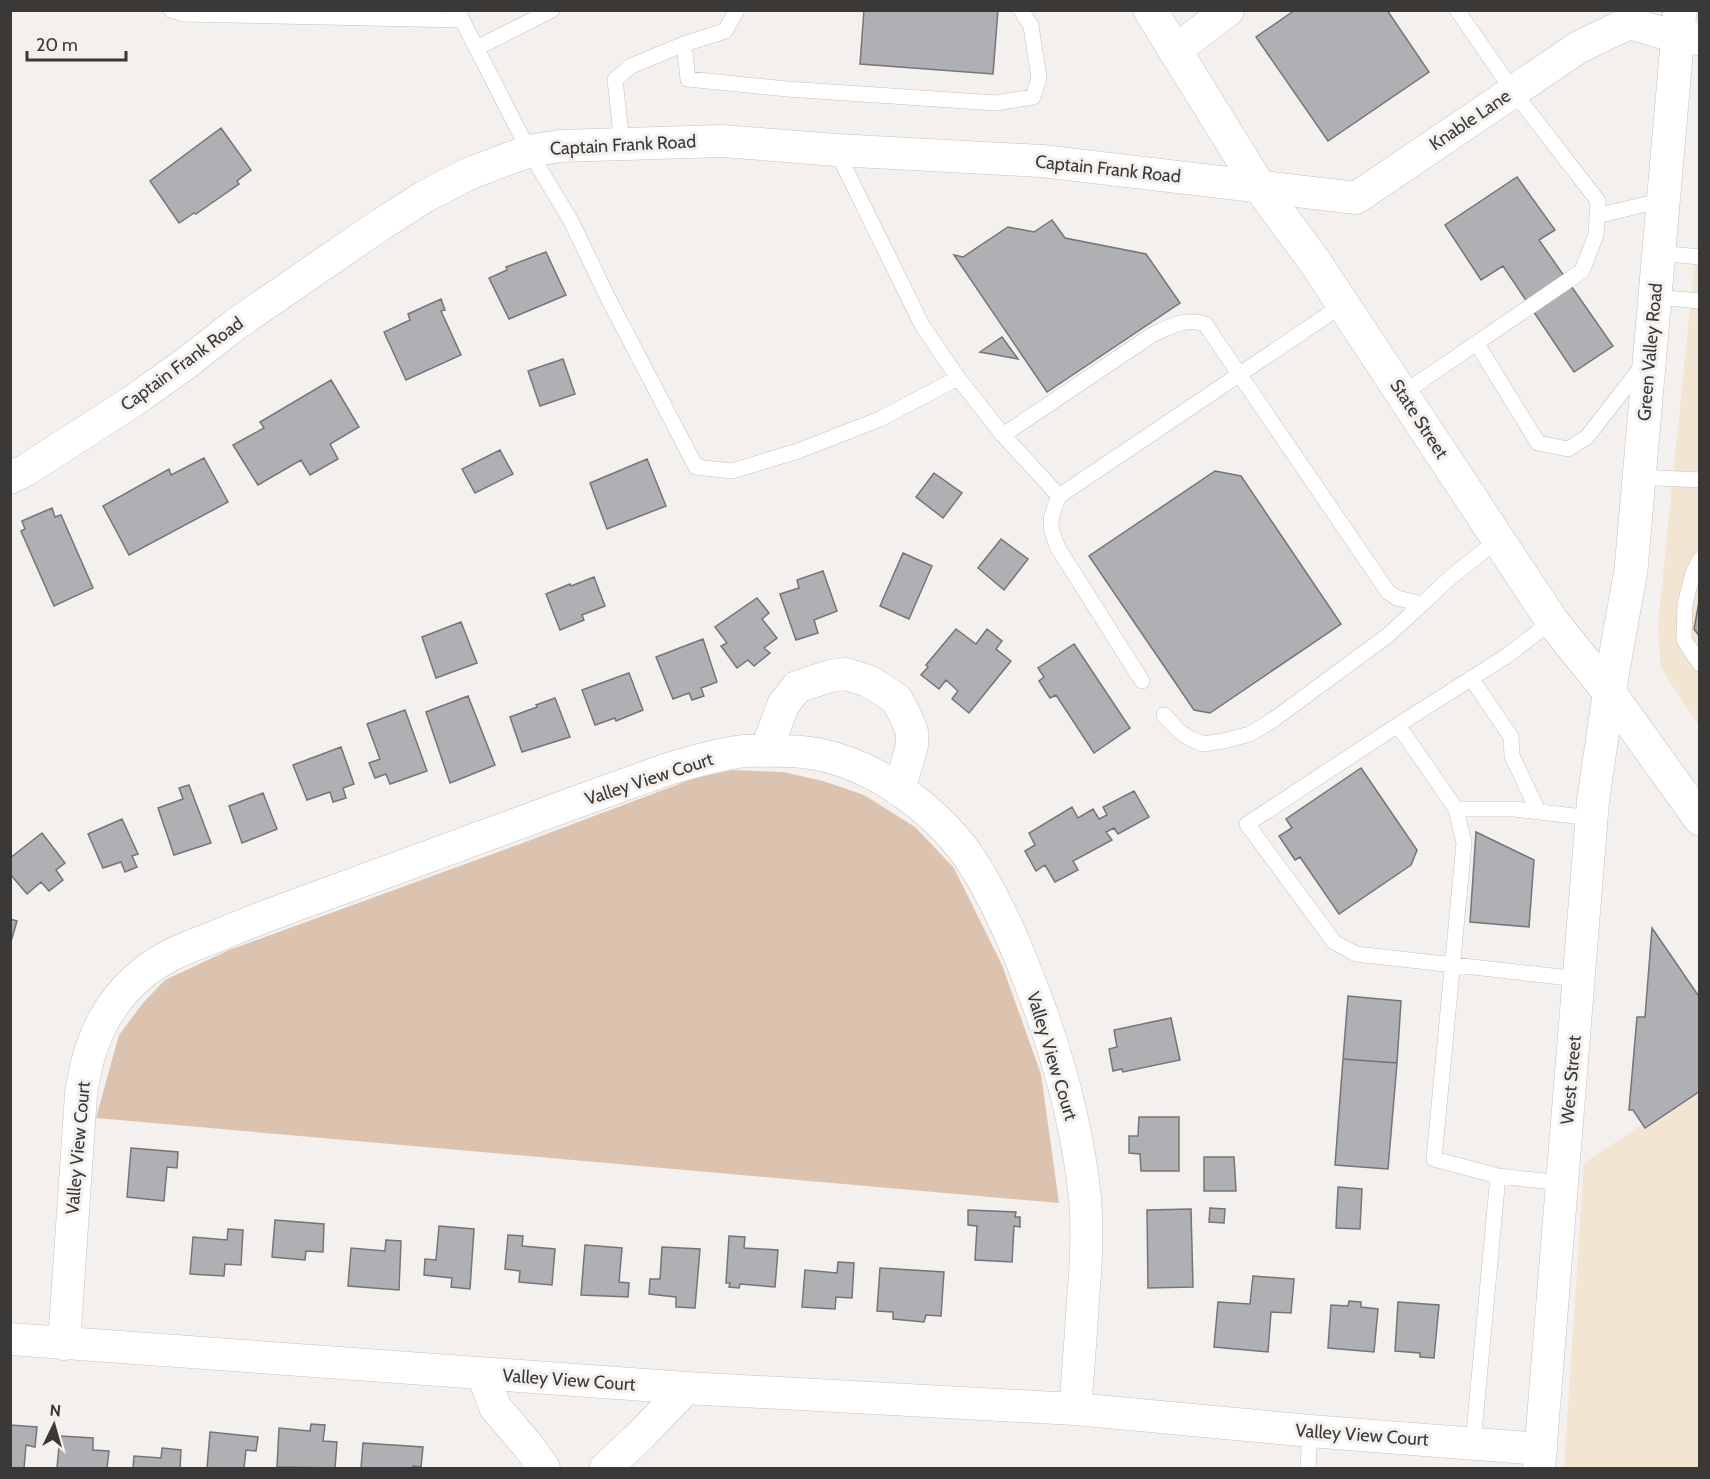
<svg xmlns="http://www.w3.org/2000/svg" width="1710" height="1479" viewBox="0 0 1710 1479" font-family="Cabin,sans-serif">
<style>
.medical{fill:#f2e5d1}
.green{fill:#dcc3b0}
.building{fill:#afb0b3;stroke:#747578;stroke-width:1.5}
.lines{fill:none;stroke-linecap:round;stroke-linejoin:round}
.service-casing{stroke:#c5c2c0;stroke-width:16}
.minor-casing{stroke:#c5c2c0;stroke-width:33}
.tertiary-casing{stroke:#c5c2c0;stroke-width:34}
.secondary-casing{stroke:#c5c2c0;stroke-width:34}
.service{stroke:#fff;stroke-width:15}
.minor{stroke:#fff;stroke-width:32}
.tertiary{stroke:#fff;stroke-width:33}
.secondary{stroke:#fff;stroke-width:33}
.labels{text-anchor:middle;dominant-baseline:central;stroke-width:6;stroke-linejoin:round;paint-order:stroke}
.street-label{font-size:18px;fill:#3a3938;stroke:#f3f0ed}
</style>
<rect width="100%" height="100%" fill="#f3f0ed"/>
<path class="medical" d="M1699 219V726L1661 668 1658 627Z
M1699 1087V1468H1564L1584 1163Z"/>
<path class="green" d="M733 770 783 772 823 781 864 795 915 827 954 868 1002 965 1041 1074 1059 1203 96 1118 119 1035 143 1003 165 980 229 950 520 844 695 778Z"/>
<path class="building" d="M864 10H998L993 74 860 64Z
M1295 10H1387L1429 72 1328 141 1256 37Z
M221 128 251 170 237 181 239 184 196 214 194 213 179 223 150 181Z
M1517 177 1555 230 1539 240 1613 346 1574 372 1503 266 1481 280 1445 225Z
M1052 220 1065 238 1146 254 1180 303 1047 392 954 255 963 257 1008 227 1034 232Z
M546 252 566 295 509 319 489 278 507 270 506 267Z
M441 299 445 310 441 311 461 355 406 380 384 332 410 320 408 314Z
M1002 337 1018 359 980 352Z
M563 359 575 394 540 406 528 371Z
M331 380 359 427 330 444 338 459 310 475 301 460 258 485 233 445 264 428 260 422Z
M500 450 513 474 475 493 462 469Z
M204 458 228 502 129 555 103 506 169 469 171 475Z
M647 459 666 506 607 529 590 483Z
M1215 471 1241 476 1341 624 1210 713 1194 710 1089 556Z
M934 473 962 493 943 518 916 497Z
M52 508 55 517 61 515 93 588 54 606 21 531 25 529 22 521Z
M1001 539 1028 559 1004 590 978 568Z
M903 553 932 566 909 619 880 606Z
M823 571 837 611 814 620 818 633 796 640 780 594 799 588 797 580Z
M594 577 605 606 582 615 584 620 560 630 546 594 570 584 571 586Z
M1700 596V637L1694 629Z
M757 598 769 613 762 619 777 638 764 648 770 653 754 666 748 660 737 668 721 646 727 643 715 627Z
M461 622 477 663 436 678 422 637Z
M956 629 976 644 987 629 1002 641 996 649 1011 661 969 713 952 699 958 691 946 680 939 689 921 675 928 667 926 665Z
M703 639 717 682 701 688 704 696 692 700 689 693 673 699 656 657Z
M1074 644 1130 728 1094 753 1056 695 1050 698 1039 681 1044 677 1038 668Z
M629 673 643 710 616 721 615 718 595 725 582 690Z
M468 696 495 765 450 783 426 712Z
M555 698 570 737 522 752 510 717 537 707 536 705Z
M405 710 427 771 390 784 386 774 375 778 369 763 380 759 367 724Z
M341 747 354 784 343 788 346 798 333 802 330 792 307 800 293 765Z
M1361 768 1417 850 1411 865 1339 914 1300 857 1295 860 1279 836 1292 828 1286 819Z
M189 785 211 843 174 855 158 808 183 799 179 788Z
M1134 791 1149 817 1118 834 1114 828 1106 832 1112 840 1073 861 1078 870 1055 882 1045 865 1036 871 1025 851 1035 845 1029 833 1072 807 1078 818 1093 809 1099 819 1107 815 1103 807Z
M263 793 277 829 242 843 229 806Z
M122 819 138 854 132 856 137 867 125 872 121 862 103 868 88 834Z
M1476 832 1534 860 1529 927 1470 922Z
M42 833 65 863 56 870 63 880 49 891 41 882 27 894 10 874V858Z
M10 919 17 921 10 945Z
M1652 928 1700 998V1091L1645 1128 1633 1110H1629L1637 1017H1645Z
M1348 996 1401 1001 1397 1063 1343 1059Z
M1171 1018 1180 1060 1123 1072 1122 1069 1113 1071 1109 1049 1117 1047 1114 1030Z
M1343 1059 1397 1063 1388 1169 1335 1165Z
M1139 1117H1179V1171H1141L1140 1154 1129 1153V1136H1138Z
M131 1148 178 1152 177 1168 167 1167 164 1201 127 1197Z
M1204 1157H1234L1236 1191H1204Z
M1338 1187 1362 1189 1360 1229 1336 1228Z
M1210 1208 1225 1209 1224 1223 1209 1222Z
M1191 1209 1193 1287 1148 1288 1147 1210Z
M968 1210 1016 1212 1015 1217H1020V1227L1014 1226 1012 1262 975 1260 977 1226 968 1225Z
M275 1220 324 1224 323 1252 306 1251 305 1260 272 1257Z
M439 1226 474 1229 470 1289 451 1287 452 1278 424 1275 425 1259 436 1260Z
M228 1229 243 1230 241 1265 225 1264 224 1276 190 1274 193 1237 227 1240Z
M508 1235 523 1236 522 1246 555 1249 552 1285 519 1282 520 1271 505 1269Z
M729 1236 745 1237 744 1248 778 1250 775 1287 740 1284 739 1288 729 1287 730 1283H726Z
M386 1240 401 1241 399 1290 348 1286 351 1248 385 1251Z
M585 1245 622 1248 619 1282 629 1283 628 1297 581 1295Z
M662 1247 700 1249 695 1308 676 1307V1297L649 1294 650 1279H660Z
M838 1262 854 1263 852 1298 836 1297 835 1309 802 1307 805 1270 837 1273Z
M880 1268 944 1272 941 1316 926 1315 924 1322 893 1319V1312L877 1311Z
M1253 1276 1294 1279 1291 1313 1271 1312 1268 1352 1214 1347 1218 1302 1250 1304Z
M1349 1301 1361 1302V1307L1378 1309 1374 1352 1328 1348 1331 1305 1348 1306Z
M1398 1302 1439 1305 1434 1358 1420 1357V1353L1395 1351Z
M311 1424 325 1425 323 1441 337 1442 335 1468 277 1467 279 1428 310 1431Z
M10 1425 37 1427 35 1447 26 1445 24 1468H10Z
M210 1432 258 1437 256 1451 246 1450 244 1468H207Z
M60 1436 93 1438V1450L109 1451 107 1468H57Z
M363 1443 423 1447 421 1467 413 1466 412 1468H361Z
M162 1448 181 1450 180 1468H133L134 1456 161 1458Z"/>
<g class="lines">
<defs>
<path id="service" d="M171 10 183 14 461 20
M457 10 529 151 571 221 608 298 696 467 732 471 798 451 880 419 958 378 922 325 836 150
M684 44 688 79 787 89 996 103 1033 97 1039 78 1031 26 1021 10
M477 48 552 10
M622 143 615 80 631 66 684 44 725 31 737 10
M1597 216 1663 200
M1659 253 1700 257
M1655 297 1700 301
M1477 344 1538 443 1568 449 1587 437 1643 365
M958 378 1003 435 1059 496
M1402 394 1582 271 1596 235 1598 201 1513 91 1457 10
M1003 435 1152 335C1169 327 1186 317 1205 324L1388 592 1397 598 1422 604 1451 577 1499 539
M1639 477 1700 480
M1700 559 1693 573 1685 604 1684 640 1700 664
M1552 621 1508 655 1398 725 1456 809 1464 843 1434 1159 1498 1176 1562 1183
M1471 678 1511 737 1512 756 1538 811
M1142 681 1058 548C1048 524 1049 520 1059 496L1344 304
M1164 715 1180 732 1189 738 1203 744 1223 741 1250 734 1273 720 1387 636 1422 604
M1398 725 1247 824 1334 942 1356 954 1579 979
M1456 809H1514L1592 818
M1473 1443 1498 1176
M1308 1468 1310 1431"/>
<path id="minor" d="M1175 51 1228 10
M10 478 26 470 133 401 185 364 236 324 380 225 424 197 468 174 529 151 560 146 722 141 836 150 1042 161 1356 198 1579 47 1629 23 1677 37 1700 39
M766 751 783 705 797 687 830 676 846 674 868 681 886 692 897 700 906 717 912 732V746L899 790
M10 1339 686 1388 1075 1409 1310 1431 1541 1449
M64 1344 81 1094C88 1045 104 1005 143 973 164 956 188 947 212 938 247 923 282 910 318 897 434 854 551 811 668 769 693 762 718 754 744 751 768 750 793 750 817 754 874 765 929 805 964 850 990 886 1012 936 1028 977 1056 1048 1077 1122 1085 1198 1088 1232 1086 1266 1083 1299 1081 1336 1078 1372 1075 1409
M483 1374 495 1407 529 1447 544 1468
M606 1468 641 1435 686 1388
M1539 1468 1593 801 1609 692"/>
<path id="tertiary" d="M1609 692 1631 570 1680 10"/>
<path id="secondary" d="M1150 10 1259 186 1315 262 1552 621 1609 692 1700 819"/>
</defs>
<use href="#service" class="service-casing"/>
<use href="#minor" class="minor-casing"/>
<use href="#tertiary" class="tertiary-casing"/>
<use href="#secondary" class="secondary-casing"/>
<use href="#service" class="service"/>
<use href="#minor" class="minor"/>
<use href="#tertiary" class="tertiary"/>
<use href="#secondary" class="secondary"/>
</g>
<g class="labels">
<g class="street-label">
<text transform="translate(1470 120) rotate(-34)">Knable Lane</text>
<text transform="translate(623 145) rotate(-3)">Captain Frank Road</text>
<text transform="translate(1108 169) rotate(6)">Captain Frank Road</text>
<text transform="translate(1650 352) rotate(-85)">Green Valley Road</text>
<text transform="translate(182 364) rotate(-36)">Captain Frank Road</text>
<text transform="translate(1419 419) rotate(57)">State Street</text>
<text transform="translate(649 779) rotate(-18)">Valley View Court</text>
<text transform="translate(1052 1056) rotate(73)">Valley View Court</text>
<text transform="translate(1571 1080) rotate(-85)">West Street</text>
<text transform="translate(78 1148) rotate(-85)">Valley View Court</text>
<text transform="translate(569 1380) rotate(4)">Valley View Court</text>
<text transform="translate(1362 1435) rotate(4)">Valley View Court</text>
</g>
</g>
<rect width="1710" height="1479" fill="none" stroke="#3a3938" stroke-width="24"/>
<g transform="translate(54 1425) rotate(5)" stroke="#f3f0ed" stroke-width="4.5" paint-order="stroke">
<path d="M0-4.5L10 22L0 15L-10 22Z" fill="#3a3938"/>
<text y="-9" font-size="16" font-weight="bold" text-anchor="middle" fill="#3a3938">N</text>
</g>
<path d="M27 51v9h99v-9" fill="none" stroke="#3a3938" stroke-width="3"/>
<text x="36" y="51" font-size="18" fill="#3a3938" stroke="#f3f0ed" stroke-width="4.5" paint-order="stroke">20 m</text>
</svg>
